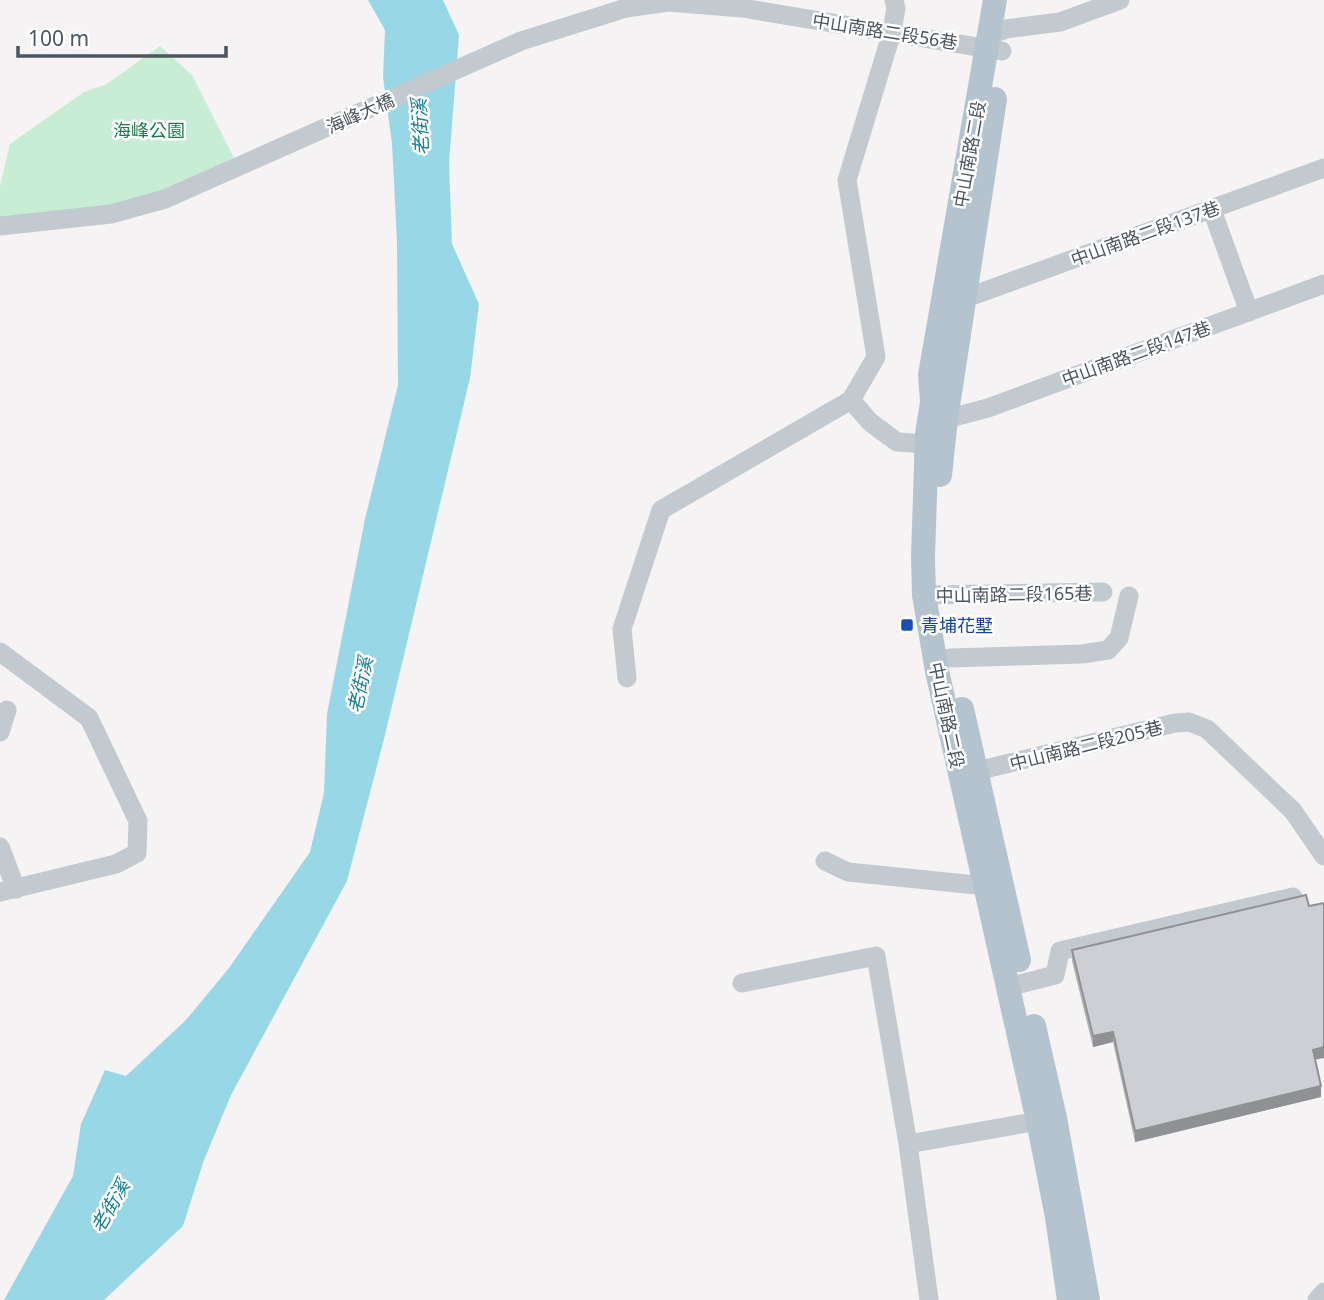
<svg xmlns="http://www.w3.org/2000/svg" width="1324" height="1300" viewBox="0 0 1324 1300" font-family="'Noto Sans','Noto Sans TC',sans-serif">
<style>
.green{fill:#c7edd4}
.water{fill:#98d8e6}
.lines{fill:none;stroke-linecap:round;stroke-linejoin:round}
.minor{stroke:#c2cad0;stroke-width:19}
.major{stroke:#b5c3ce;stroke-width:24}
.wall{fill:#b0b2b6}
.shaded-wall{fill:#909194}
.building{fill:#cdcfd4;stroke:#909194;stroke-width:2}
.transit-dot{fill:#1a4fb4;stroke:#fff;stroke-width:2.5}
.labels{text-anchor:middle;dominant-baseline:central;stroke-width:5;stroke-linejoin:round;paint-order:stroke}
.street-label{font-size:18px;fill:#4c565f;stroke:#fff}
.park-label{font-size:18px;fill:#217c4b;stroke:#fff}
.transit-label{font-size:18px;fill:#164399;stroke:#fff;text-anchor:start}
.water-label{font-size:19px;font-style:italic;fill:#198095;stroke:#fff}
</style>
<rect width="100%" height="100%" fill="#f5f3f3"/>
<path class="green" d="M160 46 192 75 234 158 166 190 108 207 0 219V186L10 144 84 92 107 84Z"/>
<path class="water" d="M368 0H443L459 35 449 163 452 244 479 304 470 378 384 739 347 881 231 1095 204 1160 183 1226 104 1300H4L73 1176 81 1124 105 1070 126 1076 186 1020 229 968 310 852 324 793 327 714 365 519 398 385 397 242 392 144 383 77 385 30Z"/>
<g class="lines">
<path class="minor" d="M989 35 1006 29 1060 22 1120 0
M1212 210 1249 312
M0 226 111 214 165 199 521 41 626 8 668 2 742 8 1002 51
M966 298 1324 168
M851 400 870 422 897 442 927 444
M946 419 988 408 1324 284
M924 595 1103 592
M0 652 89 718 138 821 137 853 116 864 0 892
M950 658 1082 654 1108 650 1119 638 1129 596
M627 678 622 629 661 510 851 400 876 357 847 180 892 32 896 8 894 0
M0 732 7 710
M964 774 1175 723 1189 722 1207 729 1293 811 1324 856
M0 847 16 889
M825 861 848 872 986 886
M742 983 876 956 908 1144
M1008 987 1055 975 1060 951 1293 897
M929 1300 908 1144 1038 1121
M1317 1300 1324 1292"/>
<path class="major" d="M995 0 930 375 932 402 927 434 923 557 924 595 937 671 1038 1121 1057 1217 1069 1300
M940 475 946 419 995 99
M962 709 1019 960
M1034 1026 1055 1118 1088 1300"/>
</g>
<path class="wall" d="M1072 950 1321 1097 1135 1142 1113 1042 1093 1047 1072 961Z"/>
<path class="shaded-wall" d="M1113 1032V1042L1093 1047V1036Z
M1324 1047V1058L1313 1060V1050Z
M1321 1086V1097L1135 1142V1131Z"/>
<path class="building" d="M1306 895 1309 906 1324 903V1047L1313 1050 1321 1086 1135 1131 1113 1032 1093 1036 1072 950Z"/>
<rect class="transit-dot" x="900" y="618" width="14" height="14" rx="3.5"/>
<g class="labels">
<g class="street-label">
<text transform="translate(885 31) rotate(9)">中山南路二段56巷</text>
<text transform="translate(360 113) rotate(-24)">海峰大橋</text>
<text transform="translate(969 154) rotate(-80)">中山南路二段</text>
<text transform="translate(1145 233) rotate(-20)">中山南路二段137巷</text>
<text transform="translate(1136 353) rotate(-20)">中山南路二段147巷</text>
<text transform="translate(1014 594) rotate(-1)">中山南路二段165巷</text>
<text transform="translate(947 715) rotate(78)">中山南路二段</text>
<text transform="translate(1086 745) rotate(-14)">中山南路二段205巷</text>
</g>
<g class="park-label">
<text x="149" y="130">海峰公園</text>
</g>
<g class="transit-label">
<text x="921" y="625">青埔花墅</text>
</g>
<g class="water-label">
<text transform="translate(420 127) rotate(-93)">老街溪</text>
<text transform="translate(360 685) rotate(-78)">老街溪</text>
<text transform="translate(110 1206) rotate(-60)">老街溪</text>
</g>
</g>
<path d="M18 46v10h208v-10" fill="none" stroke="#4c565f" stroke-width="3.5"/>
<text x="28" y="46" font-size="21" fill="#4c565f" stroke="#ffffff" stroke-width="5" paint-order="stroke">100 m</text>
</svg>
